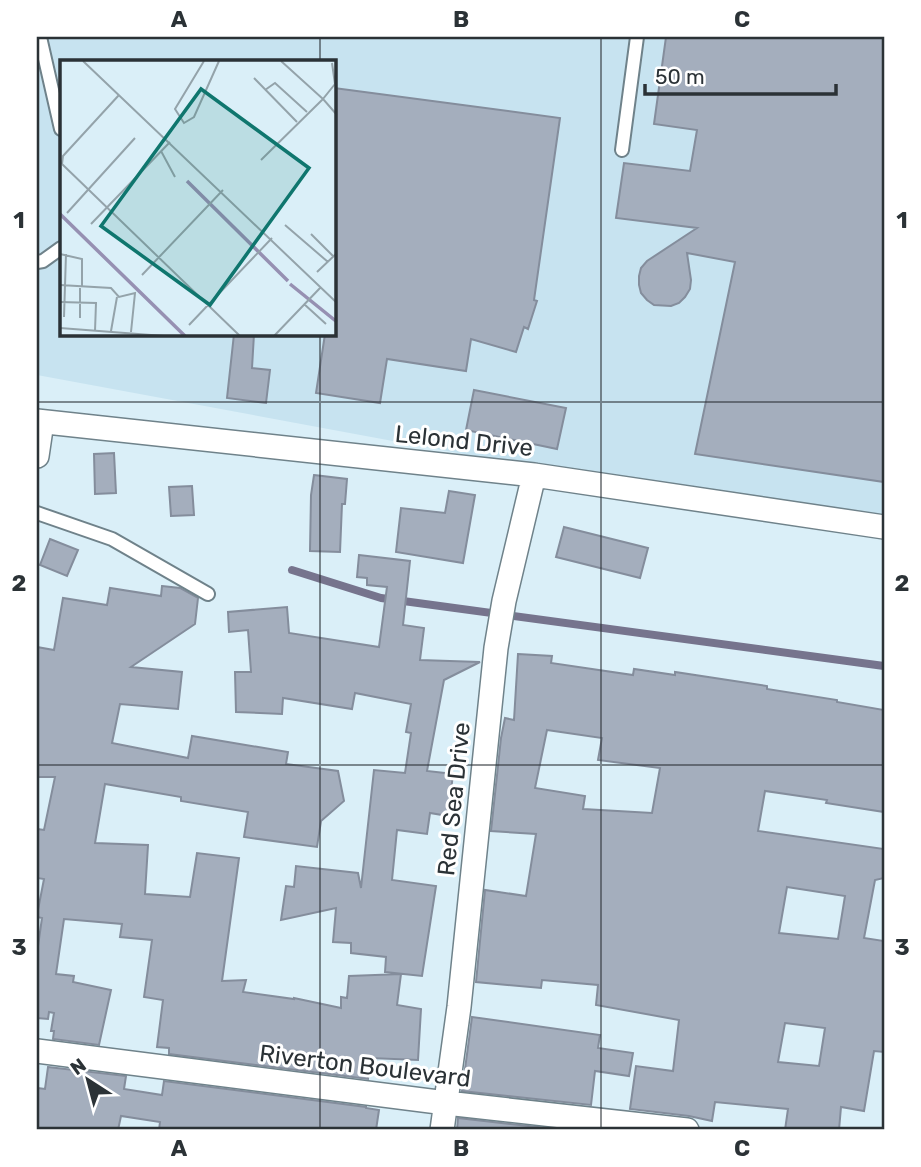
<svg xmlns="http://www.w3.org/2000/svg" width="921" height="1167" viewBox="0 0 921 1167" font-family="Rubik,sans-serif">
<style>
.built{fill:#c7e3f0;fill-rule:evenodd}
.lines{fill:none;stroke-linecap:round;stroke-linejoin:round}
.stream{stroke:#76748d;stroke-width:8}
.building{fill:#a4aebd;stroke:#848d9c;stroke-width:2;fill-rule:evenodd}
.lane-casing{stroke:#6f828a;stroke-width:16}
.street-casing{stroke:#6f828a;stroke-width:26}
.lane{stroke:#fff;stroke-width:12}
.street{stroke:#fff;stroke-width:23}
.grid{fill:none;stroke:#2b3236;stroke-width:2;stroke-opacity:0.55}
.labels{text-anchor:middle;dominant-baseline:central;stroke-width:6;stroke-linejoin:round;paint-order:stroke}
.street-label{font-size:24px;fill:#2b3236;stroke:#fff}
.inset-river{fill:none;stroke:#9690b2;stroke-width:3.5}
.inset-road{fill:none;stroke:#94a3aa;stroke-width:2}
.view{fill:#0f766e;fill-opacity:0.15;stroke:#0f766e;stroke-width:3.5}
.inset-edge{fill:none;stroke:#2b3236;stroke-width:3.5}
.neatline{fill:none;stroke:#2b3236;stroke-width:2.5}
.grid-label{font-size:23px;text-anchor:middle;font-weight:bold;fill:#2b3236}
</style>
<rect width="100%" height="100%" fill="#daeff8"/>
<path class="built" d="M37 37H884V532L37 375ZM61 61H334V334H61Z"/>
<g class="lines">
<path class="stream" d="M292 570 381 598 884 666"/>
</g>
<path class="building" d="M666 37H884V482L695 454 735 262 687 253 691 280 690 289 685 297 679 303 671 306 654 305 647 300 641 293 639 285V276L641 268 647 261 697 228 616 218 624 163 690 171 697 130 654 124Z
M334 88 560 118 534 300 537 301 528 329 524 327 516 352 471 339 466 371 387 359 380 403 316 393 325 334H334Z
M234 334H254L252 368 270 370 266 403 227 398Z
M474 390 566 408 557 449 466 430Z
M114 453 116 493 95 494 94 454Z
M314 475 347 479 345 504H342L340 552 310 551 311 495Z
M192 486 194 515 171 516 169 487Z
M449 491 475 495 463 563 396 552 401 508 445 513Z
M564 527 648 548 640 578 556 557Z
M50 539 78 550 67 576 40 565Z
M359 555 410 561 403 625 424 628 420 660 480 662 444 680 427 771 453 774 448 816 430 813 427 834 397 830 392 880 436 886 422 976 385 972 386 957 351 953V943L333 942 336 908 281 920 286 886 294 887 296 866 358 873 361 888 374 770 405 773 411 733 406 732 411 704 355 693 352 709 283 698 282 714 236 712 235 672H251L248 630 229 632 228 612 287 607 289 633 379 647 387 587 367 585V578L357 577Z
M162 586 180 588 198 598 195 624 131 667 182 672 178 709 120 704 112 743 188 758 192 736 288 752 286 764 338 771 344 801 321 821 317 847 244 837 248 812 181 801V797L105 784 95 843 148 845 145 894 190 897 197 853 239 858 222 981 246 980 243 992 294 999V998L341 1008V997L347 998 349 976 401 974 397 1005 421 1009 418 1060 370 1058 368 1079 169 1054V1048L157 1047 163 1000 144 997 152 940 120 937 122 924 64 919 56 974 74 976 73 982 111 990 99 1045 53 1039 54 1031H51L54 1013 49 1012 48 1019 37 1018V953L42 918 37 917V915L44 879 37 878V829L44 830 55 777H37V647L54 650 63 598 107 605 110 588 161 596Z
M518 654 552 656 551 663 633 675 634 669 675 675V672L767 686V689L837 700V702L884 710V812L826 803 827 800 765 791 758 831 884 849V878L875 880 864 938 884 941V1052L874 1051 864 1111 841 1107 839 1130H785L788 1109 715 1102 712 1121 689 1116 630 1109 636 1066 673 1071 679 1020 596 1005 598 985 542 980 541 988 476 982 485 890 526 896 536 834 491 831 501 738 505 718 514 720ZM547 730 602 738 598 760 660 768 652 813 583 809 585 796 535 788ZM787 887 845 896 838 939 779 933ZM785 1023 825 1028 819 1066 778 1062Z
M472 1017 600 1035 598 1048 633 1053 629 1076 595 1071 591 1105 462 1091Z
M48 1067 126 1076 124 1089 162 1095 164 1081 366 1107V1108L379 1110 376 1130H159L160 1122 121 1116 118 1130H37V1088L45 1089Z
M458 1118 546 1128V1130H457Z"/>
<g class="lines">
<defs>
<path id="lane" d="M40 37 61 129
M622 150 637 37
M37 262 43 261 61 248
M37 513 112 539 208 594"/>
<path id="street" d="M37 421 534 475 884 527
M37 456 42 422
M37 1051 446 1103 687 1130
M442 1130 459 1007 496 648 504 601 534 475"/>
</defs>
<use href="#lane" class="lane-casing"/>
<use href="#street" class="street-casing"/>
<use href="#lane" class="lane"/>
<use href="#street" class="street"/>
</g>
<path class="grid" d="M320 37V61M601 37V1130M320 334V1130M37 402H884M37 765H884"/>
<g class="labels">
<g class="street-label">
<text transform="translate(464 441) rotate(6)">Lelond Drive</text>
<text transform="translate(454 799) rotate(-84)">Red Sea Drive</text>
<text transform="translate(365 1066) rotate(7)">Riverton Boulevard</text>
</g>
</g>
<g transform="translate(60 60)">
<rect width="276" height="276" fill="#daeff8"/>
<path class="inset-river" d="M127 121 228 221M0 154 125 276M230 224 277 262"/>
<path class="inset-road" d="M23 1 277 243M144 1 115 49 124 63 134 57 159 1M272 3 275 24M194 18 237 62M275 24 263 39 277 55M205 30 215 23 247 52M101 91 115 117M201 100 263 39 221 1M2 104 180 276M2 104 3 96 59 35M7 153 75 78M31 164 110 82M225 165 268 202M251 174 273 196M0 194 22 199V226M257 212 277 193M82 215 163 130M0 225 51 228 59 237 75 233 71 272M20 226V258M0 242 36 243 35 271M244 244 266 264M4 257 6 194M129 265 212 178M0 268 104 276M51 271 57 237M214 276 261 227"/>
<path class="view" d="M141 29 249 108 150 245 41 166Z"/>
<rect width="276" height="276" class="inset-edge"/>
</g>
<rect width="921" height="1167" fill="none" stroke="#ffffff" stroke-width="77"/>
<g transform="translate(88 1080) rotate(324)" stroke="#ffffff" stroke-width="5" paint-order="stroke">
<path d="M0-5L12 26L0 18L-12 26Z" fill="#2b3236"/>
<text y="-10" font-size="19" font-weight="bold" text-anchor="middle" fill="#2b3236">N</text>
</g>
<path d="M645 84v10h191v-10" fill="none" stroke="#2b3236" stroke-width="3.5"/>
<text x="655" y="84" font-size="21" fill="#2b3236" stroke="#ffffff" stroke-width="5" paint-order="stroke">50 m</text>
<rect x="38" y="38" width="845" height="1090" class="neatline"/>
<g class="grid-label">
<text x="179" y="27">A</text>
<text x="461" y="27">B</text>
<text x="742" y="27">C</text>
<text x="19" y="228">1</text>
<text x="902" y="228">1</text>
<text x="19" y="591">2</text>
<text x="902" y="591">2</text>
<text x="19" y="955">3</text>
<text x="902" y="955">3</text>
<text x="179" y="1156">A</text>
<text x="461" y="1156">B</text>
<text x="742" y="1156">C</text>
</g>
</svg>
